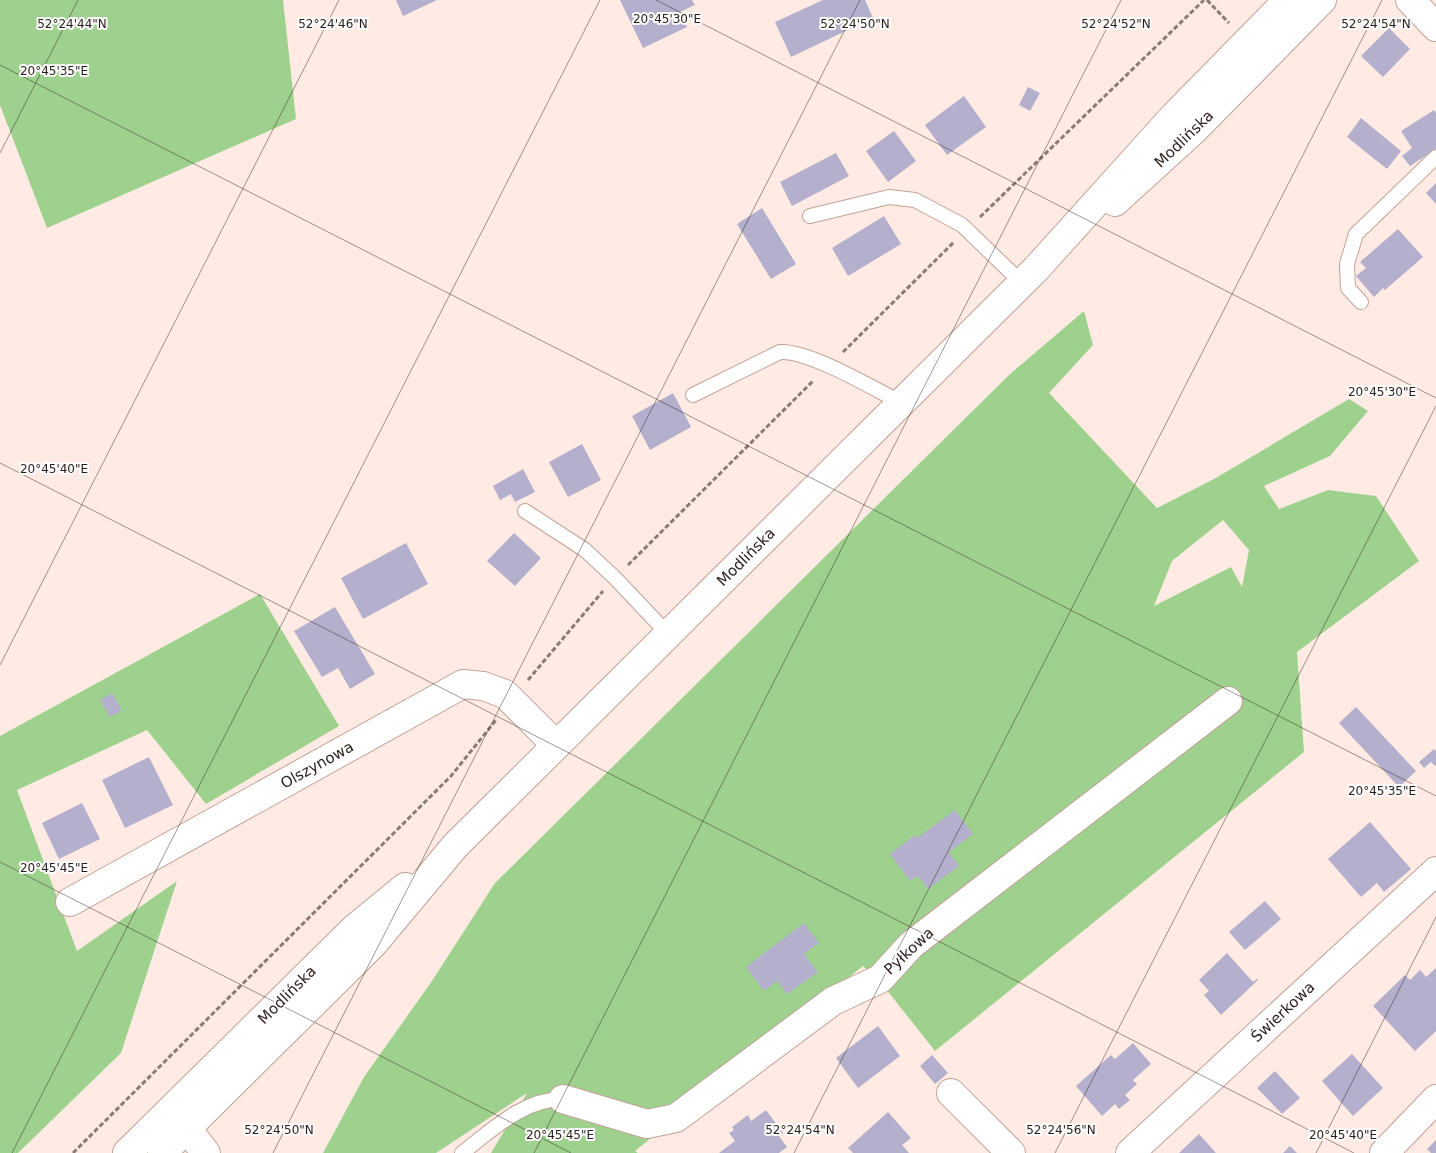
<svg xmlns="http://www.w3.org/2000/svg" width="1436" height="1153" viewBox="0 0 1436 1153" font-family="'DejaVu Sans',sans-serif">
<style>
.green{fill:#9fd18e;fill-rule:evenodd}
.building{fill:#b3afcc}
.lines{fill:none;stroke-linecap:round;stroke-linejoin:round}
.service-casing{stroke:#c1a297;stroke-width:16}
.minor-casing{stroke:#c1a297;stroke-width:30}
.tertiary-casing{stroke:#c1a297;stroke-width:30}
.secondary-casing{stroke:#c1a297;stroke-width:30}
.path{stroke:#8a7b75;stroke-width:3;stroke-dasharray:5 2.5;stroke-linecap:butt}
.service{stroke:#fff;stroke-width:14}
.minor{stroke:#fff;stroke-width:28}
.tertiary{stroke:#fff;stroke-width:28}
.secondary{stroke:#fff;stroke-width:28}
.ticks{fill:none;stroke:#281d19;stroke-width:1;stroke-opacity:0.45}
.labels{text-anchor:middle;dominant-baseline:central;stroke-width:4;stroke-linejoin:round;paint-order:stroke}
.street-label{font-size:15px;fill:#281d19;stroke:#fdfdfd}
.ticks-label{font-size:12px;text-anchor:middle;fill:#281d19;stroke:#fdfdfd;stroke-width:4;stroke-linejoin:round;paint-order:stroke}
</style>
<rect width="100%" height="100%" fill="#ffebe3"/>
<path class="green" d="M0 0H283L296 119 47 228 0 105Z
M1084 311 1093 345 1049 393 1157 508 1214 479 1349 399 1368 411 1330 456 1264 486 1279 509 1328 490 1376 496 1419 561 1297 652 1304 752 935 1051 882 984 863 966 635 1151 638 1153H491L527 1093 436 1153H323L364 1077 432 981 495 883 1009 375ZM1223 520 1249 550 1242 587 1231 567 1154 606 1172 561Z
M260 594 339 726 206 804 147 730 17 790 77 951 177 881 121 1053 18 1153H0V736Z"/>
<path class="building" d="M396 0H437L403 16Z
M620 0H692L695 5 680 12 687 27 643 48Z
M823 0H865L873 18 791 57 775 22Z
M1389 28 1410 49 1383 77 1361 56Z
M1028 87 1040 93 1030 111 1019 105Z
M964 96 986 127 947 155 925 125Z
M1434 110 1436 113V149L1410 166 1402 156 1412 148 1401 131Z
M1361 118 1401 151 1387 169 1347 137Z
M894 131 916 161 888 182 866 151Z
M836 153 849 176 792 206 780 182Z
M1436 183V204L1426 193Z
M762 208 796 264 771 279 737 224Z
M884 216 901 244 848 276 832 248Z
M1398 229 1423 257 1385 290 1383 288 1374 297 1356 276 1366 268 1360 262Z
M673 393 691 427 650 450 632 416Z
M582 444 601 480 568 497 549 462Z
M523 469 535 492 515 502 511 494 500 500 493 486Z
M514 533 541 558 515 586 487 561Z
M406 543 428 584 363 619 341 578Z
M335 607 375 674 350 689 338 668 322 677 294 631Z
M112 693 122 710 110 717 100 700Z
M1356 707 1416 771 1399 787 1339 723Z
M1434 749 1436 751V765L1435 766 1431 762 1424 768 1419 762Z
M149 757 173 805 125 828 102 780Z
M82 803 100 839 59 859 42 823Z
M955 810 973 834 949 852 959 866 928 889 918 876 910 881 890 854 915 835 917 838Z
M1370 822 1411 869 1384 892 1377 883 1361 897 1328 859Z
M1265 901 1281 919 1245 950 1229 932Z
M804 923 819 943 804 954 818 972 787 994 777 981 764 991 746 967Z
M1227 953 1253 982 1257 979 1258 980 1221 1015 1204 995 1209 991 1199 980Z
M1436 968V1031L1415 1051 1373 1006 1405 975 1410 980 1420 970 1426 977Z
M878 1026 900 1056 858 1088 836 1058Z
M1133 1043 1151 1064 1133 1080 1137 1084 1125 1095 1130 1100 1119 1109 1115 1104 1102 1116 1076 1086 1111 1055 1115 1059Z
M1352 1054 1383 1088 1353 1116 1322 1081Z
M932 1055 948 1073 935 1084 920 1066Z
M1275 1071 1300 1098 1282 1114 1257 1088Z
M766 1110 783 1133 779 1136 787 1147 779 1153H719L735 1141 729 1133 734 1130 732 1127 748 1115 751 1121Z
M888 1112 911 1138 902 1145 909 1153H853L848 1148Z
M1199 1134 1216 1153H1179Z
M1436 1140V1153H1431L1427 1149Z
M1290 1146 1297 1153H1283Z"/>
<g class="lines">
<defs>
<path id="service" d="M810 216 889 197 915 200 962 225 1022 283
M1361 302 1348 288 1347 264 1356 234 1436 157
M693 395 780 352C809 350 874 389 902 403
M525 511 585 550 615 578 668 634
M462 1153C492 1130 523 1099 563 1099"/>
<path id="minor" d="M1410 0 1436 27
M70 902 463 684 483 686 505 694 556 745
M951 1093 1011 1153
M563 1099 647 1124 676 1118 833 1001 880 979 911 945 1228 701
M1130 1153 1436 871
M1384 1153 1436 1099"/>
<path id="tertiary" d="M173 1111 206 1153"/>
<path id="secondary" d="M1115 202 1193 131 1322 0
M127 1153 355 928 405 887
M162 1153 373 944 455 846 1036 269 1175 115 1288 0"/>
</defs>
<use href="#service" class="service-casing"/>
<use href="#minor" class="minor-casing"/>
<use href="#tertiary" class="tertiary-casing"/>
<use href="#secondary" class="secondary-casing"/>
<path class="path" d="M1207 0 1229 23
M980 217 1204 0
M843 352 954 242
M628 565 813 381
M528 680 603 591
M73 1153 451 776 496 720"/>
<use href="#service" class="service"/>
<use href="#minor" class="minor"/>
<use href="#tertiary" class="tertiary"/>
<use href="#secondary" class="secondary"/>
</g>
<path class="ticks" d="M656 0 1436 398M0 65 1436 796M0 153 78 0M0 463 1354 1153M0 665 339 0M0 862 571 1153M12 1153 600 0M273 1153 860 0M534 1153 1121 0M794 1153 1382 0M1055 1153 1436 406M1316 1153 1436 917"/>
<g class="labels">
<g class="street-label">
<text transform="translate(1184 139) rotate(-44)">Modlińska</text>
<text transform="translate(746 557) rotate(-45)">Modlińska</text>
<text transform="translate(317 765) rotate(-29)">Olszynowa</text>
<text transform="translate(909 951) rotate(-43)">Pyłkowa</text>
<text transform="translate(287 995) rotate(-45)">Modlińska</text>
<text transform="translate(1283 1012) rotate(-43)">Świerkowa</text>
</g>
</g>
<g class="ticks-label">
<text x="667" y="23">20°45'30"E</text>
<text x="72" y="28">52°24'44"N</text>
<text x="333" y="28">52°24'46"N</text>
<text x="855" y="28">52°24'50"N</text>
<text x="1116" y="28">52°24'52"N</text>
<text x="1376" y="28">52°24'54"N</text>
<text x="54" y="75">20°45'35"E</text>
<text x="1382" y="396">20°45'30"E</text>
<text x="54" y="473">20°45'40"E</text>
<text x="1382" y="795">20°45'35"E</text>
<text x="54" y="872">20°45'45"E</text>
<text x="279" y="1134">52°24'50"N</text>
<text x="800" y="1134">52°24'54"N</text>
<text x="1061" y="1134">52°24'56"N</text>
<text x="560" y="1139">20°45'45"E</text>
<text x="1343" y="1139">20°45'40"E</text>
</g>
</svg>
